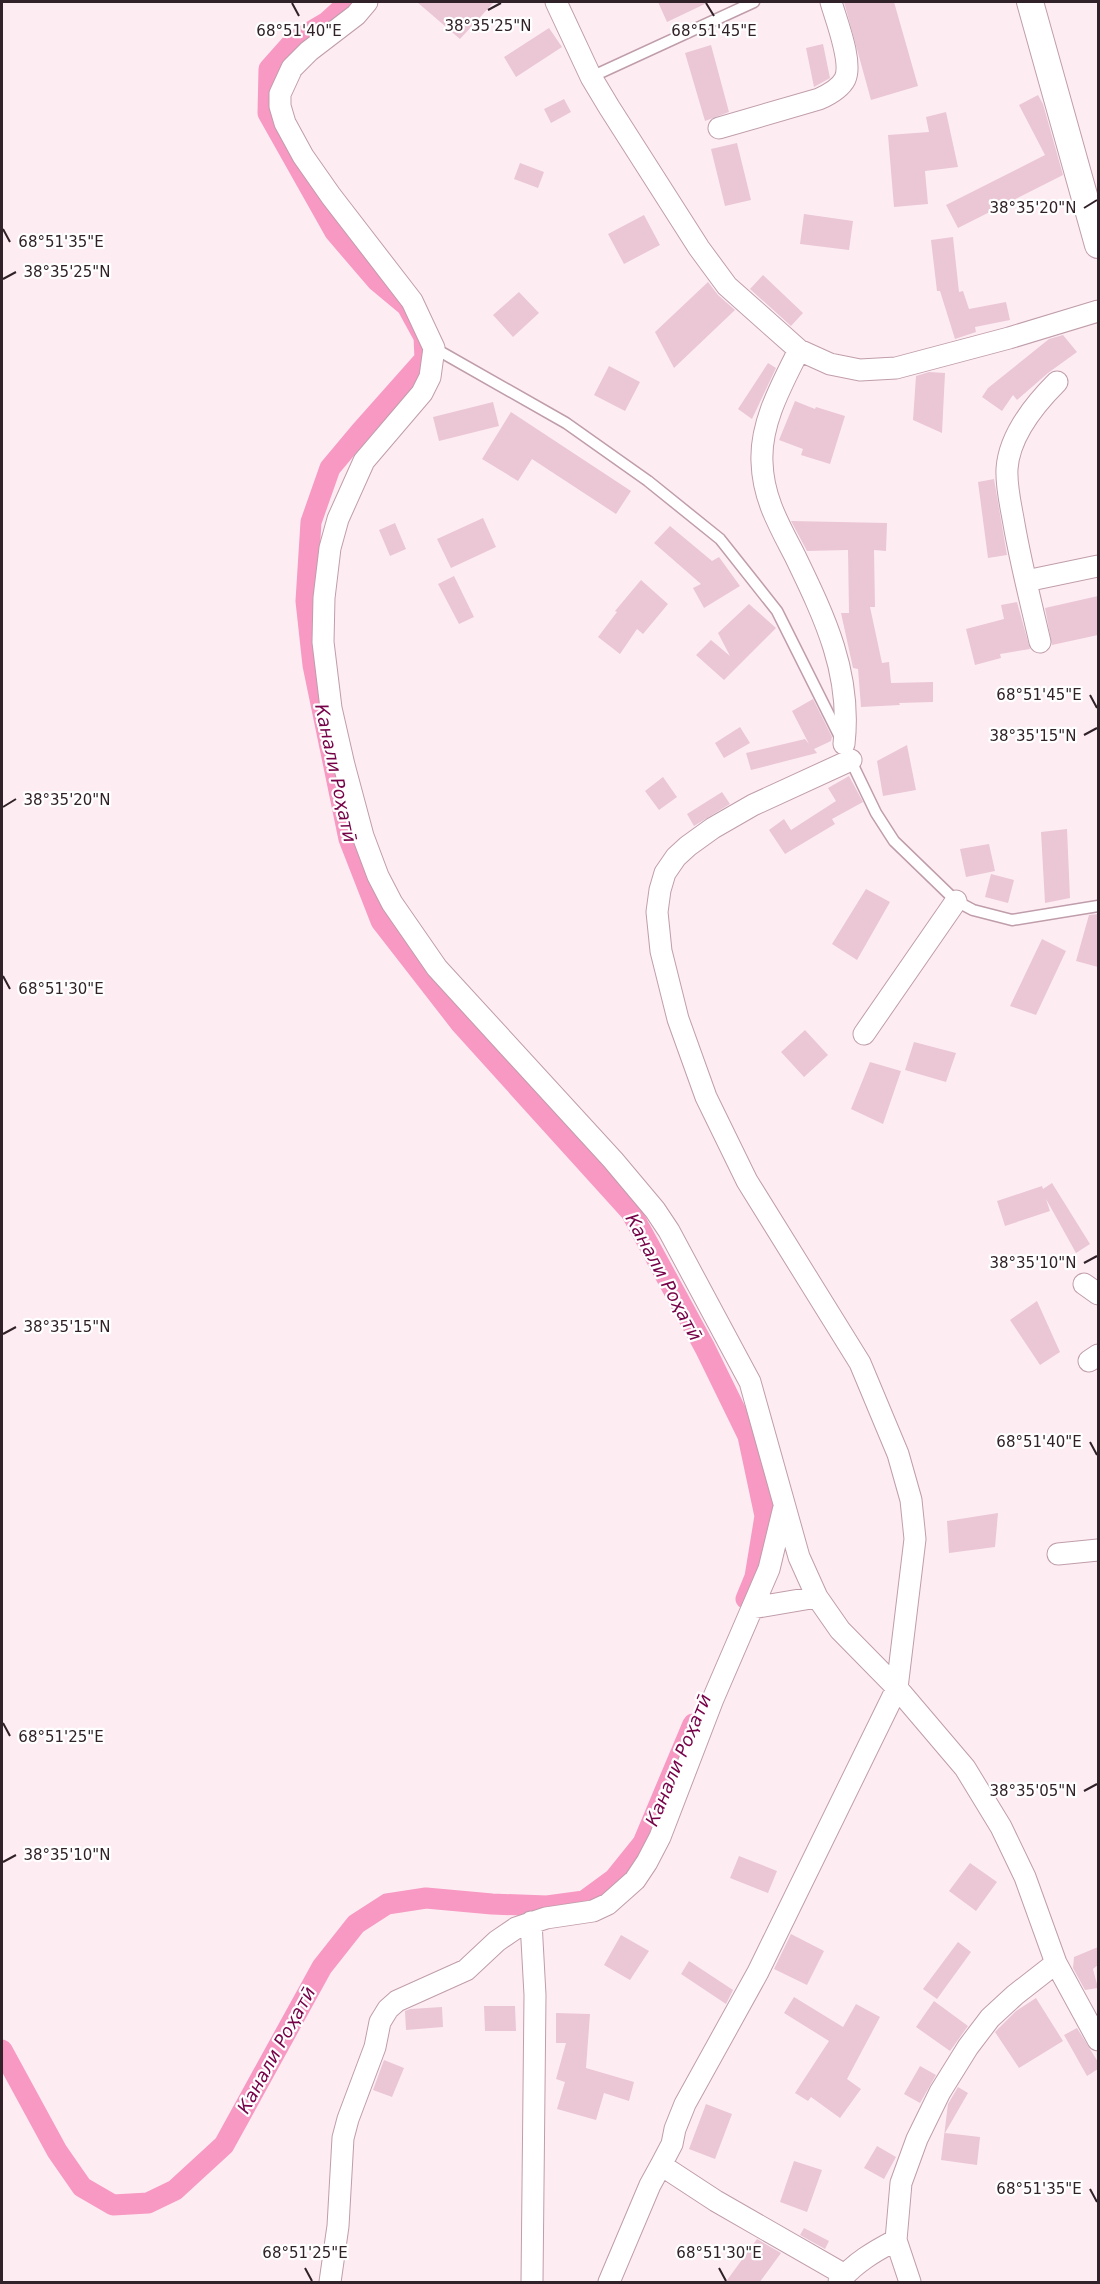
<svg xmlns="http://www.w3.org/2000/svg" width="1100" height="2284" viewBox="0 0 1100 2284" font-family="'DejaVu Sans',sans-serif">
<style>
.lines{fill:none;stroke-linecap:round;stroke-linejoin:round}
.canal{stroke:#f799c2;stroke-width:21}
.building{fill:#ebc6d5}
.service-casing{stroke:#c09dab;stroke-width:13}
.minor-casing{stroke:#c09dab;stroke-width:23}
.tertiary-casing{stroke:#c09dab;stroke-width:28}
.service{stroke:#fff;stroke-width:10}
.minor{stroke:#fff;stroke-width:21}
.tertiary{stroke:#fff;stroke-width:26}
.ticks{fill:none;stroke:#302228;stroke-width:2}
.labels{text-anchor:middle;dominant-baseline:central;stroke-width:4.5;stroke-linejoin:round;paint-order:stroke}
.water-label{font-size:18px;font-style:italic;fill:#760248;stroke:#fff}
.ticks-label{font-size:15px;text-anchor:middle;fill:#302228;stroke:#fff;stroke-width:4.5;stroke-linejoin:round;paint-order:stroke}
</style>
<rect width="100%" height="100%" fill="#fdedf3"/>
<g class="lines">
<path class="canal" d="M349 2 327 22 293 42 269 69 268 113 335 232 377 281 407 306 424 337 425 359 361 431 330 468 311 522 306 601 313 665 349 839 381 921 461 1024 631 1212 705 1348 748 1436 765 1516 755 1577 746 1599
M2 2050 57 2151 82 2187 113 2205 148 2203 175 2190 224 2145 322 1967 356 1924 387 1904 426 1898 492 1904 547 1906 584 1901 614 1879 643 1843 693 1724"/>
</g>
<path class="building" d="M417 2H494L460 39Z
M658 2H709L667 22Z
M844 2H894L918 86 871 100Z
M549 28 562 47 516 77 504 57Z
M823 44 830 78 814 87 806 48Z
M711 45 729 112 705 121 685 53Z
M1038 95 1043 104 1063 175 958 228 946 205 1045 155 1019 105Z
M564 99 571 112 551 123 544 109Z
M946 112 958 167 925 171 928 204 894 207 888 135 929 132 926 117Z
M737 143 751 200 725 206 711 149Z
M520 163 544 172 538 188 514 179Z
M804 214 853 221 849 250 800 244Z
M644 215 660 245 624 264 608 234Z
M953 237 959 292 963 291 969 309 1006 302 1010 320 975 327 976 332 955 339 940 291H937L931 240Z
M763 275 803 313 791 326 750 289Z
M708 282 718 295 735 310 674 368 655 332Z
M519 292 539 313 513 337 493 315Z
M1063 335 1077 352 1048 373 1017 400 1013 395 1002 411 982 397 988 388 1049 339Z
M768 363 776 368 752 419 738 409Z
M609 366 640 382 625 411 594 395Z
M929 372 945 373 942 433 913 420 916 376Z
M795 401 815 409 816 407 845 416 830 464 801 455 803 449 779 440Z
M493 402 499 426 439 441 433 417Z
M511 412 631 491 616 514 532 459 518 481 482 459Z
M994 479 1007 555 988 558 978 482Z
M483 518 496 547 451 568 437 539Z
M791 521 887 523 886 551 874 550 875 607H870L882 663 889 662 891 683 933 682V702L899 703 900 705 861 707 858 669 853 668 841 613H849L848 550 807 551Z
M395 523 406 549 390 556 379 530Z
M670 526 712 561 719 557 740 586 704 608 693 588 701 584 654 543Z
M454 576 474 617 459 624 438 584Z
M641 580 668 604 643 634 637 629 620 654 598 637 617 612 615 611Z
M1098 596V635L1052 645 1045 608Z
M1017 602 1030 649 1000 654 1001 658 975 665 966 629 1004 619 1001 605Z
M749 604 776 628 724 680 696 655 711 640 730 656 718 633Z
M813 699 832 737 831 741 814 749 817 753 751 770 746 753 805 739 809 744 792 711Z
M740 727 750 743 724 758 715 743Z
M907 745 916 790 883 796 877 761Z
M849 776 863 802 832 819 835 824 785 854 769 830 784 819 791 830 836 801 828 788Z
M663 777 677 797 659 810 645 791Z
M722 792 730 804 694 826 687 814Z
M1067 829 1070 898 1045 903 1041 832Z
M989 844 995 871 966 877 960 849Z
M991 874 1014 880 1008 903 985 897Z
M866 889 890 902 857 960 832 944Z
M1098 914V967L1076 961 1089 915Z
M1042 939 1066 951 1036 1015 1010 1006Z
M805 1030 828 1055 804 1077 781 1052Z
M914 1042 956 1053 946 1082 905 1070Z
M870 1062 901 1071 883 1124 851 1109Z
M1052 1183 1090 1244 1076 1253 1046 1199 1050 1211 1005 1226 997 1201 1042 1186 1043 1189Z
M1037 1301 1060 1352 1040 1365 1010 1320Z
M998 1513 995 1547 949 1553 947 1521Z
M739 1856 777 1871 768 1893 730 1878Z
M970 1863 997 1882 976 1911 949 1891Z
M791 1934 824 1951 807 1985 774 1969Z
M621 1935 649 1951 630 1980 604 1965Z
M958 1942 971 1952 937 1999 923 1989Z
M1098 1947V1965L1093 1969 1098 1988 1085 1990 1073 1968 1074 1957Z
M689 1961 733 1990 726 2004 681 1974Z
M794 1997 843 2027 856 2004 880 2017 847 2079 861 2089 840 2118 811 2097 808 2101 795 2093 829 2041 784 2013Z
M1036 1998 1063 2041 1019 2068 995 2032 1016 2011Z
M934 2001 968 2026 950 2051 916 2027Z
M484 2006H515L516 2031H485Z
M442 2007 443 2027 406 2030 405 2011 410 2009Z
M556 2013 590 2014 586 2068 634 2082 629 2101 604 2093 596 2120 557 2109 565 2082 556 2079 566 2043H556Z
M1077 2028 1098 2062V2069L1087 2076 1064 2035Z
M384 2060 404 2068 392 2097 373 2090Z
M920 2066 936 2075 920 2103 904 2094Z
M958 2087 968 2093 945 2133 980 2137 977 2165 941 2160 948 2104Z
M706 2104 732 2114 715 2159 689 2149Z
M877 2146 896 2157 884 2179 864 2168Z
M794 2161 822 2170 807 2212 780 2202Z
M804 2228 829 2241 825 2249 800 2235Z
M757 2239 781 2253 759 2283H725Z"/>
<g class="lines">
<defs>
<path id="service" d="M591 77 754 2
M434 348 566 423 648 481 720 539 777 611 840 737
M850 759 876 813 894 841 956 901 973 910 1012 920 1098 906"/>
<path id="minor" d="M367 2 356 15 309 51 292 68 280 94V106L285 123 303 156 331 196 412 301 434 348 430 377 422 393 364 461 338 519 330 548 324 598 323 642 331 708 344 765 363 836 378 876 392 903 437 968 613 1160 655 1210 669 1231 750 1382 799 1557 817 1597 840 1630 897 1688 965 1768 1001 1827 1025 1877 1056 1963 1098 2040
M556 2 591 77 609 107 699 248 727 286 799 350 830 364 860 370 896 368 1009 338 1098 311
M719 128 819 99C828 95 840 89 845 79 853 62 836 20 831 2
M799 350C782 384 760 423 762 462 763 498 779 525 795 556 825 618 852 674 844 744
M1026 581 1098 566
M1040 642C1031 603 1021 564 1014 524 1011 506 1006 487 1007 469 1009 436 1035 404 1057 382
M864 1034 956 901
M1084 1284 1098 1294
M1089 1361 1098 1355
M1058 1554 1098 1550
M752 1608 817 1597
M531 1922 535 1995 532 2282
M896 2240 910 2282
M845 2275 716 2201 661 2165 672 2144 675 2129 685 2104 758 1972 897 1688 915 1539 911 1500 898 1454 860 1363 747 1181 706 1097 678 1019 661 951 657 912 660 890 665 873 676 857 688 846 713 828 753 805 851 760
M330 2282 338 2226 343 2138 348 2119 375 2047 380 2022 388 2009 397 2001 466 1970 497 1941 516 1928 546 1918 593 1911 608 1904 635 1880 647 1862 660 1837 713 1699 769 1569 784 1507
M609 2282 650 2185 661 2165
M839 2282C854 2263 875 2251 896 2240L901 2183 917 2139 940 2092 968 2047 990 2018 1015 1995 1056 1963"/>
<path id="tertiary" d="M1030 2 1098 245"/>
</defs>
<use href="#service" class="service-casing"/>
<use href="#minor" class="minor-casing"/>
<use href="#tertiary" class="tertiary-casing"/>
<use href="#service" class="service"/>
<use href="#minor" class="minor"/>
<use href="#tertiary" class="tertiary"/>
</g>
<path class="ticks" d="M292 3 299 16M706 3 714 16M488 10 501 3M1084 208 1097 200M3 229 10 242M3 279 16 272M1090 695 1097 708M1084 735 1097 728M3 807 16 799M3 976 10 989M1084 1263 1097 1256M3 1334 16 1327M1090 1442 1097 1455M3 1723 10 1736M1084 1791 1097 1784M3 1862 16 1855M1090 2189 1097 2202M305 2268 312 2281M719 2268 726 2281"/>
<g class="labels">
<g class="water-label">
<text transform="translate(336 773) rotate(78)">Канали Роҳатӣ</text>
<text transform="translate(664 1277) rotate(62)">Канали Роҳатӣ</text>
<text transform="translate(678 1760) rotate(-67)">Канали Роҳатӣ</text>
<text transform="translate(276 2050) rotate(-61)">Канали Роҳатӣ</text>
</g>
</g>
<g class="ticks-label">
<text x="488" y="31">38°35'25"N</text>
<text x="299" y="36">68°51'40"E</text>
<text x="714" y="36">68°51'45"E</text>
<text x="1033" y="213">38°35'20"N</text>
<text x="61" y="247">68°51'35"E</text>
<text x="67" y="277">38°35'25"N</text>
<text x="1039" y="700">68°51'45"E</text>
<text x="1033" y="741">38°35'15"N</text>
<text x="67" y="805">38°35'20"N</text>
<text x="61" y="994">68°51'30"E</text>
<text x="1033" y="1268">38°35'10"N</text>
<text x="67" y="1332">38°35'15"N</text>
<text x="1039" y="1447">68°51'40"E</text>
<text x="61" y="1742">68°51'25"E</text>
<text x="1033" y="1796">38°35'05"N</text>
<text x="67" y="1860">38°35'10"N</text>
<text x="1039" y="2194">68°51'35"E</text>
<text x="305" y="2258">68°51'25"E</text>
<text x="719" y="2258">68°51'30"E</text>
</g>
<rect width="1100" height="2284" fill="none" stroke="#302228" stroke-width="6"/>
</svg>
